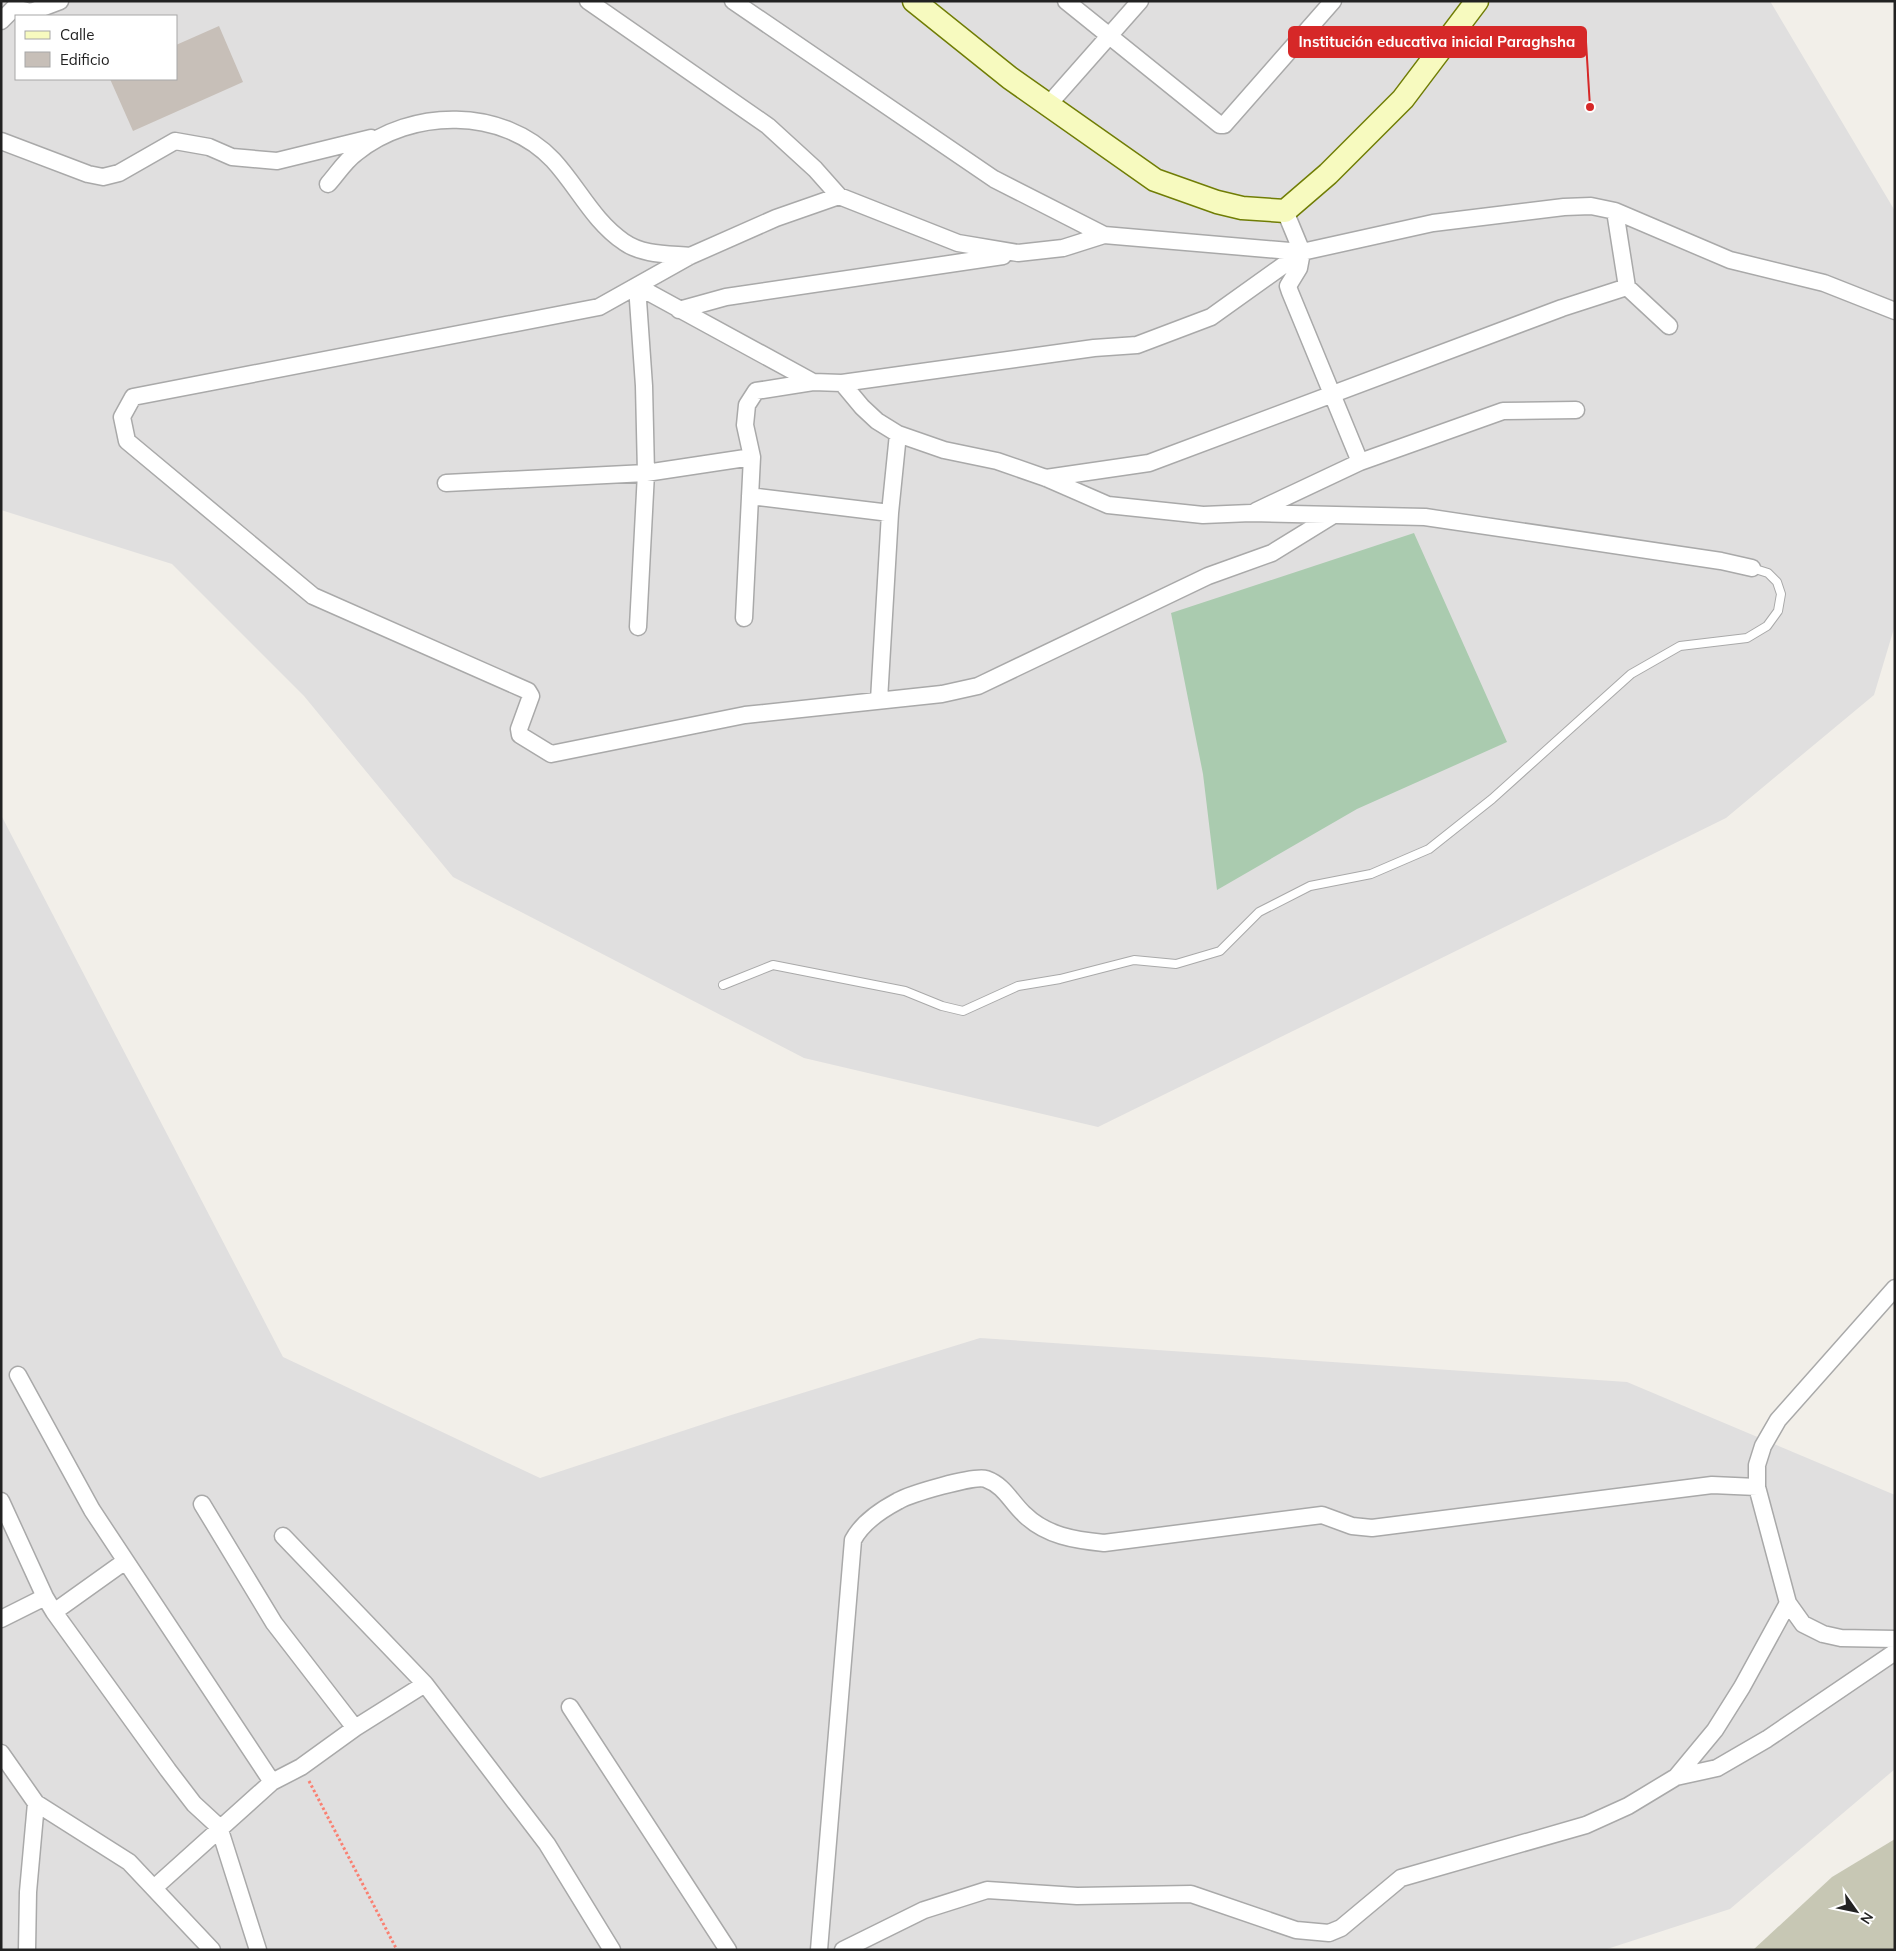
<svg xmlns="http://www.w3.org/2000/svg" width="1896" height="1951" viewBox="0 0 1896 1951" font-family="Mulish,sans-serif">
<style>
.residential{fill:#e0dfdf;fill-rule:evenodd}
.construction{fill:#c7c7b4}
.cemetery{fill:#aacbaf}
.building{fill:#c7bfb8}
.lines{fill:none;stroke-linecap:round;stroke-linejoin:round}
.lane-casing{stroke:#a9a9a9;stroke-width:10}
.street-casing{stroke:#a9a9a9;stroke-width:19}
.secondary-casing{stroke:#707d05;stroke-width:25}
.path{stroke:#fa8072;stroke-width:3;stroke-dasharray:2.5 2.5;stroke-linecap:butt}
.lane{stroke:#fff;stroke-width:8}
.street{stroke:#fff;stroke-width:16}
.secondary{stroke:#f7fabf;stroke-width:22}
.leader{fill:none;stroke:#d62828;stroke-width:2}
.callout-dot{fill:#d62828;stroke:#fff;stroke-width:2}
.callout{fill:#d62828;stroke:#d62828;stroke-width:2}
.callout-label{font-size:15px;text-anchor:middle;font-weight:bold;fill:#fff}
</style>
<rect width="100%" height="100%" fill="#f2efe9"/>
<path class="residential" d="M1 1H1770L1895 211V625L1874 695 1726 818 1098 1127 804 1058 453 877 304 696 172 564 1 510ZM16 16H176V79H16Z
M1 815 283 1357 540 1478 728 1416 980 1338 1627 1382 1895 1495V1769L1730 1909 1604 1950H1Z"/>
<path class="construction" d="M1895 1839V1950H1753L1832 1877Z"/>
<path class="cemetery" d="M1414 533 1507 742 1357 809 1217 890 1203 774 1171 613Z"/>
<path class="building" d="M219 26 243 82 133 131 110 79H176V45Z"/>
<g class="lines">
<defs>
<path id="lane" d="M723 985 773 965 905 991 942 1006 963 1011 1018 986 1060 979 1134 960 1176 964 1220 951 1259 912 1310 886 1371 874 1429 849 1492 799 1631 674 1680 646 1747 638 1767 626 1778 611 1781 594 1777 582 1768 573 1752 568"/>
<path id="street" d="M588 1 768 126 815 169 839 196 958 243 1018 253 1063 248 1104 235
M733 1 994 179 1104 235 1302 252 1433 223 1564 207 1591 206 1615 211 1730 260 1824 283 1895 311
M1066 1 1220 125H1224L1333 1
M14 8 31 12 60 1
M1 21 14 8
M1049 104 1140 1
M1 141 88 174 103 177 119 173 175 141 209 147 232 157 277 161 371 138
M328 184C337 174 345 161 356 153 411 108 503 107 553 160 578 187 593 221 624 242 642 255 668 254 690 256
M839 196 776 218 690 256 599 307 133 397 122 417 127 441 313 596 528 691 531 696 519 729 520 735 551 754 745 715 942 694 978 686 1208 576 1272 553 1332 516
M1615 211 1627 287 1669 326
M1302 252 1299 268 1288 286 1290 292 1360 462 1503 411 1576 410
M637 286 813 382 842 383 1094 348 1137 345 1211 317 1302 252 1285 211
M637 286 644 386 646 473 638 627
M679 310 726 297 1003 256
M842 383 862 407 877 421 898 434 944 450 997 461 1046 478 1108 505 1203 515 1251 513 1425 517 1721 561 1752 568
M1046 478 1149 463 1562 308 1627 287
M446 483 646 473 752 457
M750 496 890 513
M1256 511 1360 462
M744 618 752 457 745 425 747 405 756 391 813 382
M879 700 890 513 898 434
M1895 1288 1778 1420 1763 1446 1757 1465V1487L1788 1603 1803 1624 1823 1634 1841 1638 1895 1639
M18 1375 92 1510 272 1782
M1 1501 45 1597 54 1612 168 1770 194 1804 219 1827 258 1950
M202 1504 274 1623 355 1728
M283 1536 425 1684
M54 1612 124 1562
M1 1619 45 1597
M570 1707 728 1950
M1 1753 36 1803 129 1862 212 1950
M1676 1777 1715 1730 1742 1687 1788 1603
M154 1888 272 1782 301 1767 355 1728 425 1684 547 1844 612 1950
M27 1950 28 1892 36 1803
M819 1950 853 1540C862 1523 881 1510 898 1501 910 1494 974 1475 986 1479 1005 1486 1010 1501 1024 1514 1046 1536 1075 1540 1104 1543L1322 1515 1352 1526 1372 1528 1712 1485 1757 1487
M843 1950 924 1910 987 1890 1077 1896 1191 1894 1296 1930 1329 1933 1341 1928 1401 1878 1586 1825 1628 1806 1676 1777 1717 1768 1767 1739 1895 1652"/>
<path id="secondary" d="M914 1 1010 78 1155 180 1217 202 1242 208 1285 211 1328 174 1403 99 1477 1"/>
</defs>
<use href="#lane" class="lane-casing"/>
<use href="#street" class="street-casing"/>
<use href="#secondary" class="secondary-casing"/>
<path class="path" d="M309 1781 397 1950"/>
<use href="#lane" class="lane"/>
<use href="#street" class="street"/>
<use href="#secondary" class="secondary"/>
</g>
<path class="leader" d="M1590 107L1586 42"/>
<circle class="callout-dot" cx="1590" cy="107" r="5"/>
<rect class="callout" x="1289" y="27" width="297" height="30" rx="5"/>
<g class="callout-label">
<text x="1437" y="47">Institución educativa inicial Paraghsha</text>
</g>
<rect width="1896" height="1951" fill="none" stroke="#222222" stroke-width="5"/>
<rect x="15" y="15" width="162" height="65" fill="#ffffff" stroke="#a7a7a7"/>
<rect x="25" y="31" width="25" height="8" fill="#f7fabf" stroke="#a7a7a7"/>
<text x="60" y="40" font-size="15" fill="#222222">Calle</text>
<rect x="25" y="52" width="25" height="15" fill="#c7bfb8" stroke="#a7a7a7"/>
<text x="60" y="65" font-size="15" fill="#222222">Edificio</text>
<g transform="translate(1856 1911) rotate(123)" stroke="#ffffff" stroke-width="4" paint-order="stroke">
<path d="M0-4L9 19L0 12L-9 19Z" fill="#222222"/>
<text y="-8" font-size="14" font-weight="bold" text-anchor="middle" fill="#222222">N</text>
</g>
</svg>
